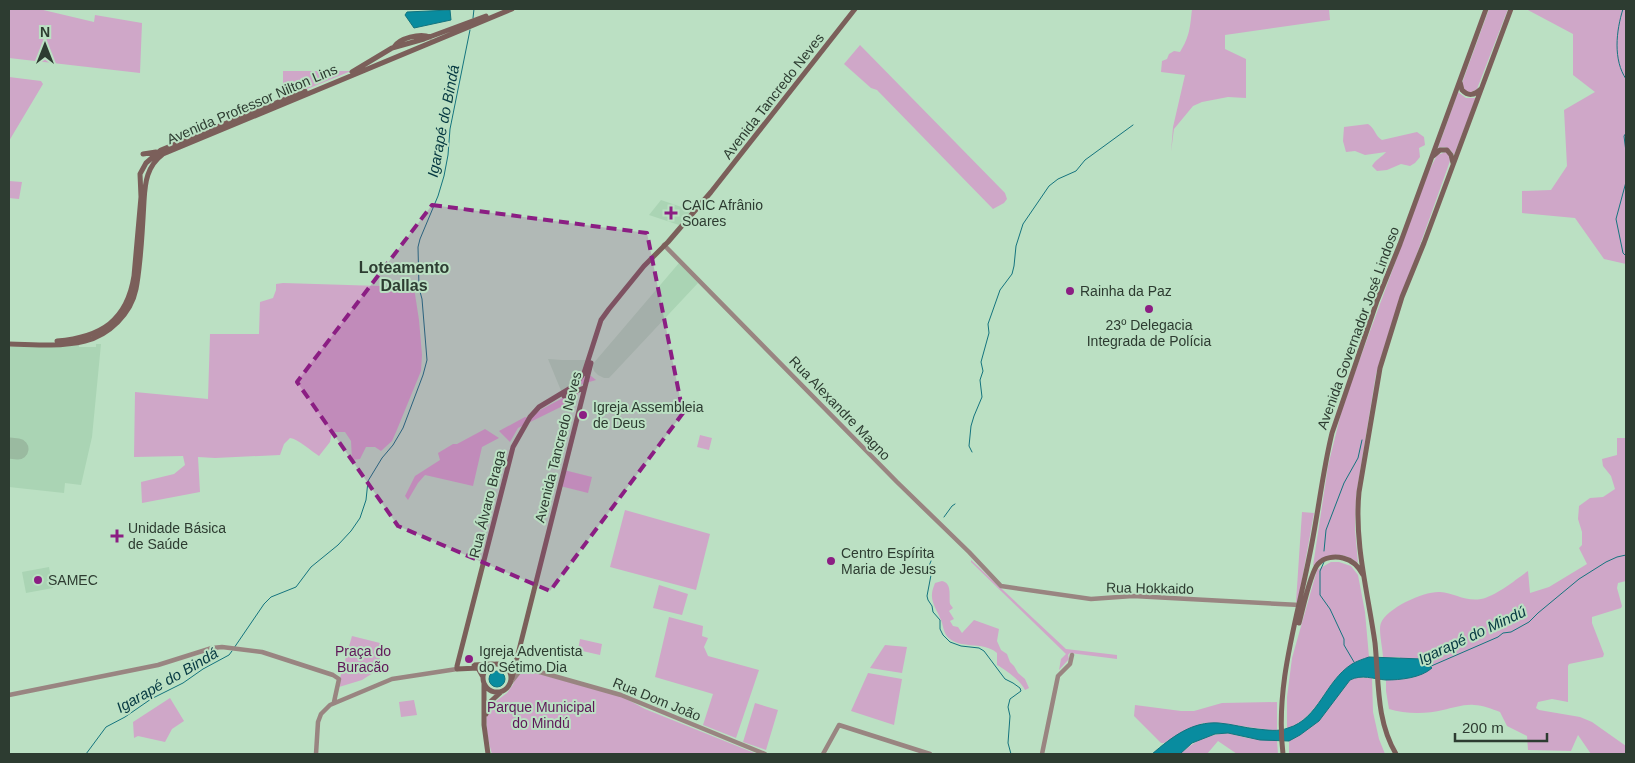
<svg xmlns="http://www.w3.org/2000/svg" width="1635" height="763" viewBox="0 0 1635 763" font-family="Helvetica,sans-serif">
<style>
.built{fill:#aad4b4}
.green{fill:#cfa7c8}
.water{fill:#098c9f;stroke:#14747e}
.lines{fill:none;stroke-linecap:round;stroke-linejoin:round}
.stream{stroke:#14747e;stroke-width:1}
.runway{stroke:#9abaa0;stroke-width:21}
.tertiary{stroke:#998581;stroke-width:4.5}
.secondary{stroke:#7b5f5a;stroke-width:5}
.marked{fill:#8b1e83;fill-opacity:0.2;stroke:#8b1e83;stroke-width:4;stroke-dasharray:10 6;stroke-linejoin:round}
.poi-dot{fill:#8b1e83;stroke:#bbe0c3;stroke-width:2}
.labels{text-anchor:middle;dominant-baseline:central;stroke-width:4;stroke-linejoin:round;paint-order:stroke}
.street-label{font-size:14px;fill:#2d3c31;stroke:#bbe0c3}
.poi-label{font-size:14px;fill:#2d3c31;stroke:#bbe0c3;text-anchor:start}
.park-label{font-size:14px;fill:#5f1758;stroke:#bbe0c3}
.water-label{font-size:15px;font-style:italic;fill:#063942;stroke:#bbe0c3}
.quarter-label{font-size:16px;font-weight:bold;fill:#2d3c31;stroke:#bbe0c3}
</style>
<rect width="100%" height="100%" fill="#bbe0c3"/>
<path class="built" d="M661 200 693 211 679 225 649 215Z
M679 263 698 283 609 378H604L598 375 594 371 592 365Z
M96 344H101L92 437 81 485 65 483 64 493 9 487V347H62L79 345V347H96Z
M548 359 562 360H587L582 373 570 387 562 393Z
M49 567 53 588 26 593 22 572Z"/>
<path class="green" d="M9 9H39L94 22 95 15 142 23 140 73 9 58Z
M1192 9H1329L1330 20 1225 35V49L1246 59V98L1228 97 1202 102 1193 106 1174 129 1171 152 1173 127 1185 75 1161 72 1162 61 1167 59 1169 54 1174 51 1180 52C1190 36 1190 27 1192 9Z
M1489 9H1508L1477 89 1470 93 1463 90 1462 83Z
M1526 9H1626V264L1604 259 1575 218 1522 213V191L1551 190 1567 166 1564 110 1595 92 1573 75V34Z
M860 45 1005 193 1007 199 1004 203 993 209 877 90 871 88 844 64Z
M283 71H351L283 99Z
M9 77 41 81 43 84 9 141Z
M1458 92 1466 98H1476L1454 155C1450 148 1445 146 1438 148Z
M1368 124C1375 128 1375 136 1382 140L1417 132 1424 137 1425 145 1419 148 1420 157 1415 163 1410 166 1401 164 1387 170 1377 171 1372 166C1375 160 1382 157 1386 152L1365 155 1355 151 1346 152 1343 141 1344 127Z
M1446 152 1448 153 1450 161 1389 332 1376 374 1356 496 1355 529 1358 563C1343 551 1326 552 1313 566L1328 466 1343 405 1428 173 1437 155Z
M9 181 22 182 19 199 9 198Z
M283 283 412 287 415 294 419 320 422 355 421 371 396 432 392 441 381 451 375 447H366L360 459 352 460 351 441 345 432H332L330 442 319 456C311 451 298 439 290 438L284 444 280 455 215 458 198 457 200 492 142 503 141 482 174 474 185 465 183 456 134 457 135 392 208 399 210 334H259L260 302 273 298 276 290V284Z
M591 376 596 380 579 385 577 399 518 428 510 442 499 431 525 417 529 418 542 409 576 391 575 385 583 377Z
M485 429 499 438 482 447 473 486 425 475 418 483 408 500 405 496 415 476 440 460 438 453 453 444H457Z
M700 435 712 438 709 450 697 447Z
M1617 438H1626V581L1618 583 1617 588 1622 606 1621 608 1592 617V623L1604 654 1603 657 1569 664 1568 666V702L1552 699 1538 702 1536 708 1539 710 1580 717 1592 722 1626 746V754H1591L1578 735 1571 751 1528 750 1527 736 1507 726 1500 712C1492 709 1483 705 1474 705 1464 704 1453 708 1443 710 1427 714 1405 714 1389 709L1386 691V680L1394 679 1400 657 1383 658C1383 649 1378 630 1381 623 1387 608 1424 591 1440 592 1454 593 1466 602 1481 599 1496 596 1515 580 1528 571L1530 593 1549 587 1587 564 1579 548 1582 545V532L1578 519 1579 506 1590 498 1603 497 1615 489 1611 476 1603 466 1602 459 1617 455Z
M564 470 592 477 588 493 560 486Z
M625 510 710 534 696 590 610 567Z
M1302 512 1314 513 1298 602H1296Z
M971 560 1066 649 1117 655V659L1070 653 1068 655 1069 659 1059 670 1061 659 1066 654 971 562Z
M1331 562H1339L1351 566 1358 575 1365 612 1369 657C1363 659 1356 661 1351 665 1324 683 1321 715 1287 729V697L1292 658 1317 570Z
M942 581C952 583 949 595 950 604L953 608 949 611 954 619 950 621 953 626 958 627 962 633 974 620 999 629 997 641 1001 650 1007 654 1010 662 1014 666 1018 673 1025 679 1029 688 1025 690C1021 681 1006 670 997 665V653C983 640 958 651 946 635 943 630 943 625 941 620 938 612 931 603 932 594 932 590 934 586 935 583Z
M659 585 688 594 682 615 653 608Z
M669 617 703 626 702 636 708 638 704 647 708 656 759 670 736 738 703 725 713 694 655 677Z
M352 636 380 643 383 648 376 671 362 680 339 687 338 685Z
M580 639 602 644 600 655 578 650Z
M885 645 907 647 902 673 870 668Z
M532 672 621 696 645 709 757 754H492C488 740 484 722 488 707L507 693 512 686 517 676 522 673Z
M868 673 902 679 894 725 851 711Z
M1356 677 1372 678 1373 712 1379 739 1385 754H1289V741L1300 735 1319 721 1350 680Z
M170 698 184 721 172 729 165 742 138 736 134 738 133 722Z
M414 700 417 715 401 717 399 702Z
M1277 702V731L1218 723H1203L1184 731 1164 743H1161L1134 716 1135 705 1181 711H1194L1222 703Z
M755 703 778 710 766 750 743 742Z
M1228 733 1247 738 1277 741 1278 754H1237L1218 741 1207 754H1180C1194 741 1208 734 1228 733Z"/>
<path class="water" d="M450 10 451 20 414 28 405 15 407 12Z
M1369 657 1422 659 1432 668C1421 678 1400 680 1386 680 1373 679 1362 674 1350 680L1319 721 1300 735 1289 741 1260 740 1228 733 1215 734 1192 743 1180 754H1152C1172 737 1192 721 1219 723 1232 724 1245 728 1257 729 1268 730 1278 732 1288 728 1319 719 1325 681 1352 664 1357 661 1363 659 1369 657Z
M489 679a8 8 0 1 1 16 0a8 8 0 1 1-16 0Z"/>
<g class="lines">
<path class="stream" d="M1623 9C1616 31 1613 60 1626 79
M473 18 474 9
M1626 133 1624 136 1626 152
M1626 182 1616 219 1623 253 1626 256
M972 452 969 446 971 426 974 416 982 397 980 380 983 371 981 362 989 333 988 324 1000 290 1012 274 1014 266 1016 246 1023 224 1049 186 1058 179 1076 171 1085 160 1133 125
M944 517 952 506 955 504
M1324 551 1326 530 1344 483 1358 458 1362 440
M931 561 929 566 931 575 927 596 928 600 932 606 933 612 940 620V629L943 635 950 642 961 646 979 648 984 651 1005 679 1013 683 1020 688 1021 691 1010 699 1008 707 1010 716 1008 743 1011 754
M1324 562 1320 571V595L1330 609 1344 639V645L1354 662
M234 648 264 604 271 597 296 587 311 567 338 545 351 531 360 518 366 500 368 481 382 458 393 445 403 428 423 375 427 360 422 299 419 288 418 247 420 239 438 196 444 176 448 155 450 129 470 30
M1429 667 1498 637 1503 633 1511 632 1529 622 1538 613 1579 579 1606 562 1617 557 1626 555
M86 754 106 727 125 717 151 699 183 683 203 669 229 655 232 651"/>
<path class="runway" d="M9 448 18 449"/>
<path class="tertiary" d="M664 245 897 482 969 552 1001 586 1091 599 1133 596 1300 605
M515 665 621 695 765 754
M511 682 519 672 526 670
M9 695 158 665 212 648 222 647 262 652 333 675 339 679 334 702
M316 754 318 722 321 714 330 705 392 679 457 669
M823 754 839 725 930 754
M1042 754 1058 676 1070 664 1072 655"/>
<path class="secondary" d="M394 47C399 38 420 33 430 37
M352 72 392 48 424 39 486 16
M1460 82 1462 90C1469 97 1474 95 1481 89
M143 154 156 152
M1433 156 1440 150H1447L1451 155 1453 163
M57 341C101 337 127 321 134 276L141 197 140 174 146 163 161 150 305 91
M9 344C33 345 61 347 85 341 109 335 131 314 136 289 138 279 139 269 140 259 142 239 143 220 144 201 145 182 147 166 163 154L512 9
M564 396 584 388
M1299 623C1303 609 1310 573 1318 564 1324 557 1335 556 1343 558 1352 560 1359 567 1363 575
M483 678a14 14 0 1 1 28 0a14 14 0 1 1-28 0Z
M474 665 493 664
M483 677 478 668 457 669V666L513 447 530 417 539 407 569 389 577 382 584 373 601 320 609 309 644 266 668 242 711 192 855 9
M512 678 591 363
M484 683V725L488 754
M486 714 489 703 500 693
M1283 754C1275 687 1296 623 1309 558 1318 516 1322 474 1332 433L1377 301 1400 244 1486 9
M1396 754C1376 720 1379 682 1375 643 1368 593 1354 543 1359 492L1380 368 1402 297 1424 243 1511 9"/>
</g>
<path class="marked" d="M432 205 647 233 683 413 550 591 398 526 297 382Z"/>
<g class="poi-dot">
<path d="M668.5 205.5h5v5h5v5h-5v5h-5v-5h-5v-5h5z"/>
<circle cx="1070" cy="291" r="5"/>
<circle cx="1149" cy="309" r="5"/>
<circle cx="583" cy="415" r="5"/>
<path d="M114.5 528.5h5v5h5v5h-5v5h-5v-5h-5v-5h5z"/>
<circle cx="831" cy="561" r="5"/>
<circle cx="38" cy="580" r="5"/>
<circle cx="469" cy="659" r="5"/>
</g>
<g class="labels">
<g class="street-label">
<text transform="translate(773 96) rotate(-52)">Avenida Tancredo Neves</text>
<text transform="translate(252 104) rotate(-23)">Avenida Professor Nilton Lins</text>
<text transform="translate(1358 328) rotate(-70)">Avenida Governador José Lindoso</text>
<text transform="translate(840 408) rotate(46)">Rua Alexandre Magno</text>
<text transform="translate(558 447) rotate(-76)">Avenida Tancredo Neves</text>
<text transform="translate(487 504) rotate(-76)">Rua Álvaro Braga</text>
<text transform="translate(1150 588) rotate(1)">Rua Hokkaido</text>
<text transform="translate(657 699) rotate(22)">Rua Dom João</text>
</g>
<g class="poi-label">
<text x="682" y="205">CAIC Afrânio<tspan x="682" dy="16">Soares</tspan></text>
<text x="1080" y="291">Rainha da Paz</text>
<text x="1149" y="325" text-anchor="middle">23º Delegacia<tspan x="1149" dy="16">Integrada de Polícia</tspan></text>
<text x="593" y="407">Igreja Assembleia<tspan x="593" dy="16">de Deus</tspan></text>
<text x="128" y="528">Unidade Básica<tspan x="128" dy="16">de Saúde</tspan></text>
<text x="841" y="553">Centro Espírita<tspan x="841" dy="16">Maria de Jesus</tspan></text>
<text x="48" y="580">SAMEC</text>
<text x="479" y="651">Igreja Adventista<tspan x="479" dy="16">do Sétimo Dia</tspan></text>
</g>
<g class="park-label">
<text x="363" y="651">Praça do<tspan x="363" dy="16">Buracão</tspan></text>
<text x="541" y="707">Parque Municipal<tspan x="541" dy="16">do Mindú</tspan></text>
</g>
<g class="water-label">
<text transform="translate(443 121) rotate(-79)">Igarapé do Bindá</text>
<text transform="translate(1472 635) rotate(-25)">Igarapé do Mindú</text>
<text transform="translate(167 680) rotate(-30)">Igarapé do Bindá</text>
</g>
<g class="quarter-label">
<text x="404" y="267">Loteamento<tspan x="404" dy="18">Dallas</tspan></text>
</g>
</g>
<rect width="1635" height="763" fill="none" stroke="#2d3c31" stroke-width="20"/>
<g transform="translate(45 45)" stroke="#bbe0c3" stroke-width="4" paint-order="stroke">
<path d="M0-4L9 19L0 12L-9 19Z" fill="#2d3c31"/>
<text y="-8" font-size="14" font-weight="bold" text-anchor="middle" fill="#2d3c31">N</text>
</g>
<path d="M1455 733v8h92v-8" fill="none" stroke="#2d3c31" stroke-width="2.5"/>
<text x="1462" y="733" font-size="15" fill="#2d3c31" stroke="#bbe0c3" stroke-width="4" paint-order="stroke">200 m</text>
</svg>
